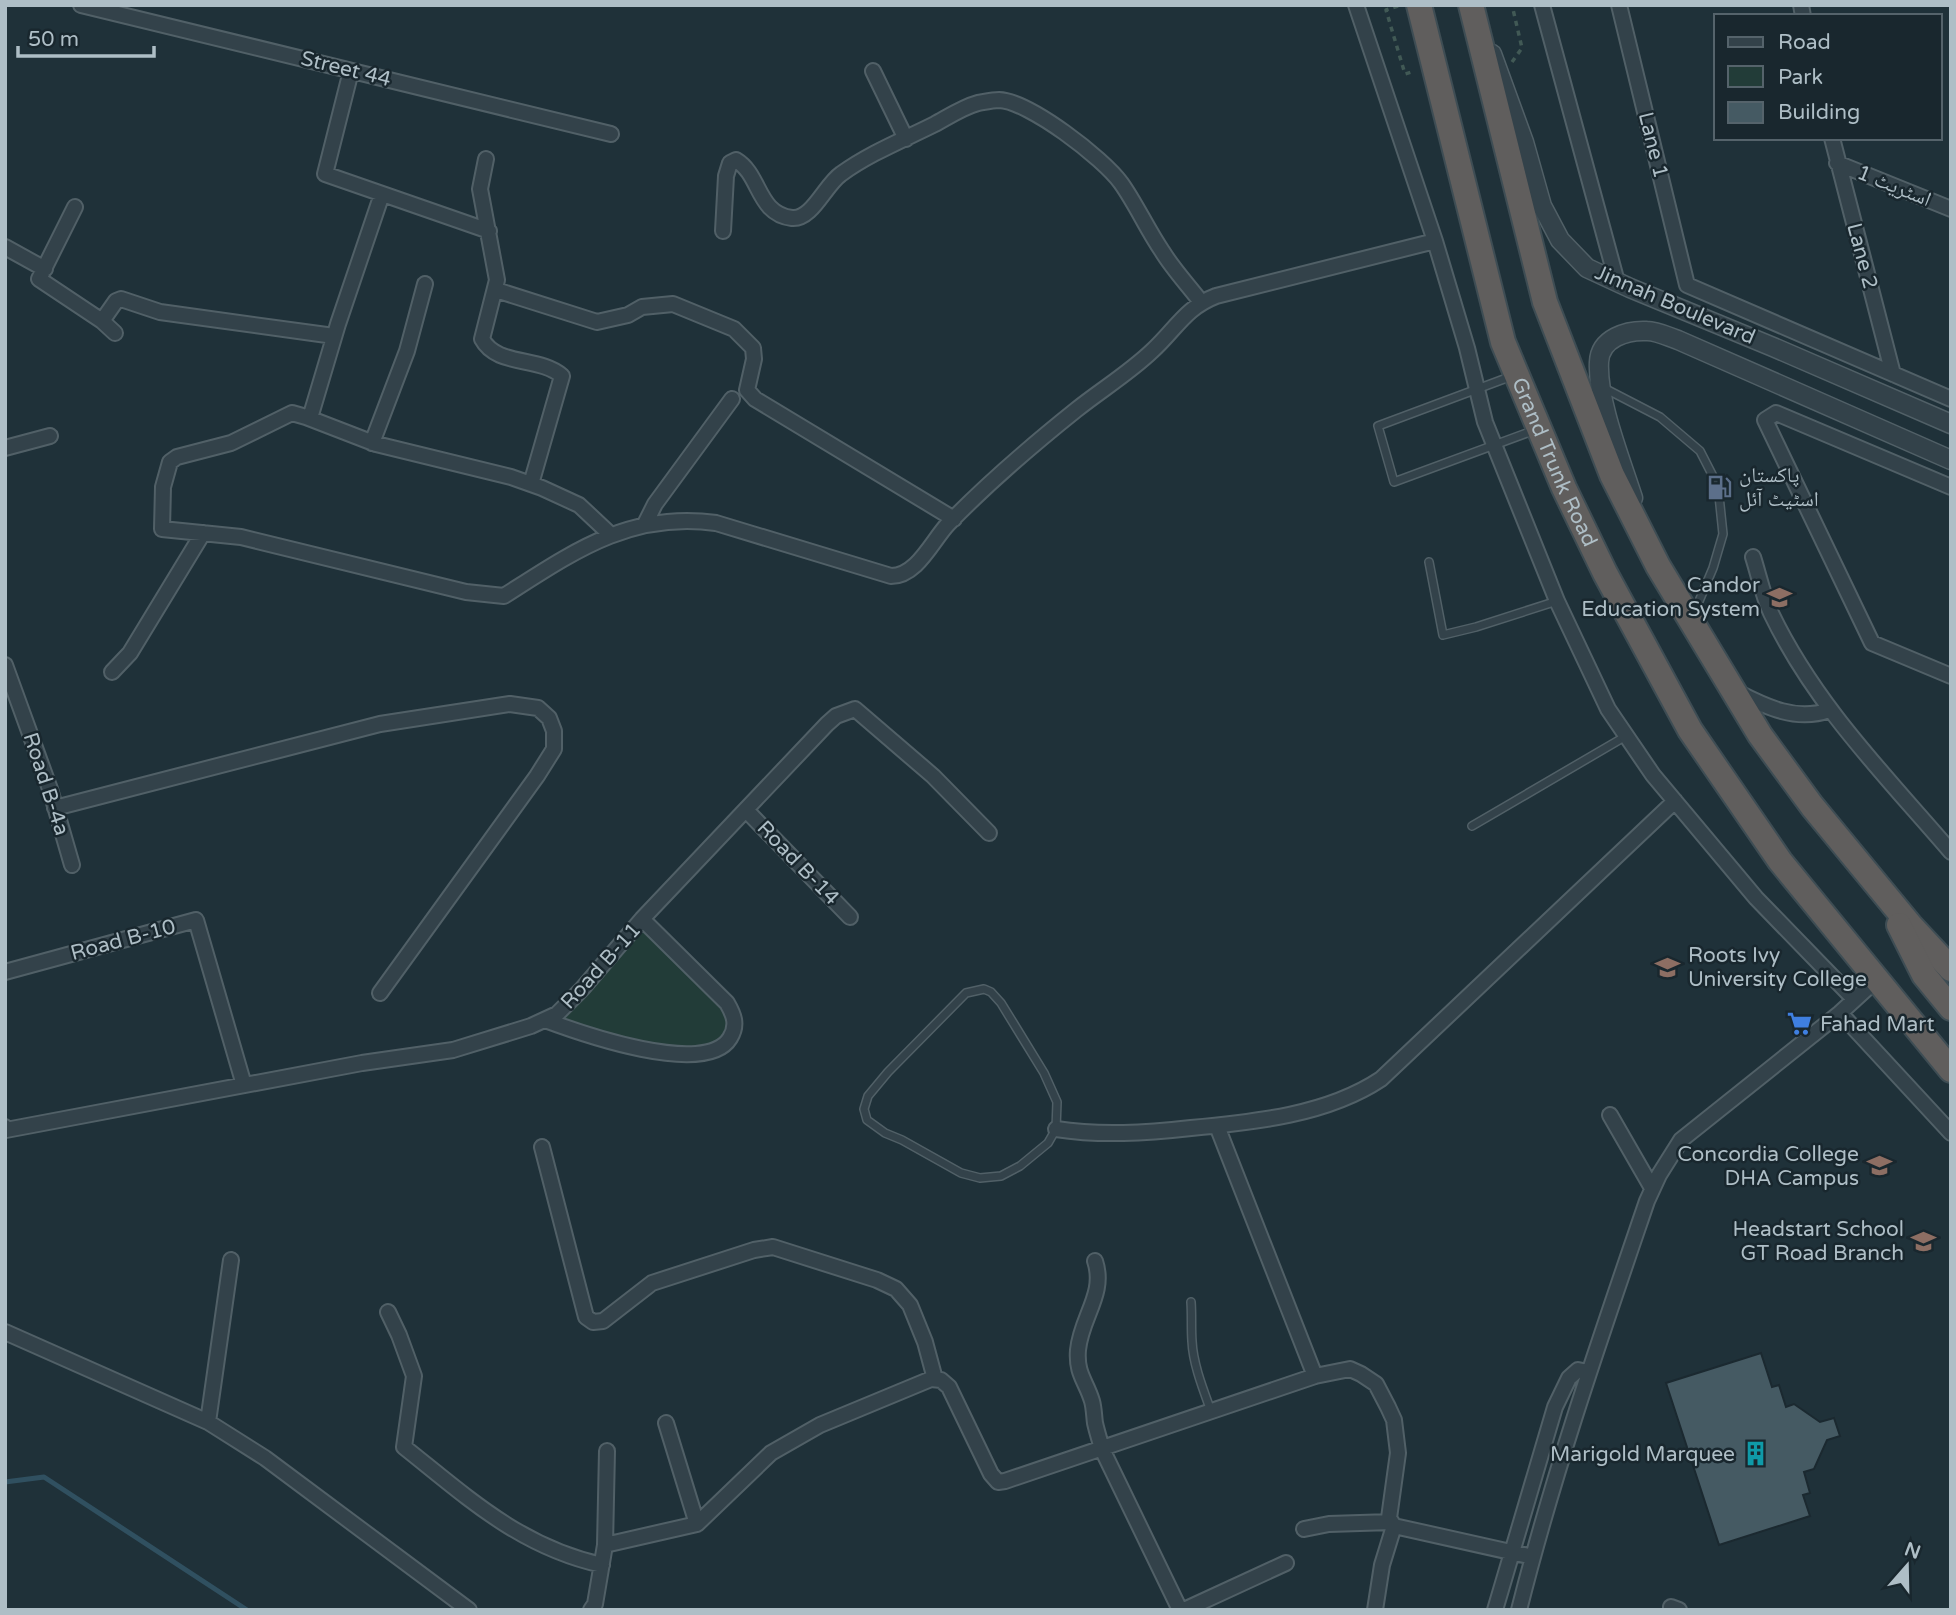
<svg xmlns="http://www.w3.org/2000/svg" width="1956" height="1615" viewBox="0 0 1956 1615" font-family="'Varela Round','Noto Naskh Arabic',sans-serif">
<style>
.green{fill:#223c38}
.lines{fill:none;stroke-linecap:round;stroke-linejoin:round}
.stream{stroke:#305060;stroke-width:5}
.building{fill:#455a63;stroke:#1b2930;stroke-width:2}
.service-casing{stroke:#516067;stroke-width:10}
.minor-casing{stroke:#516067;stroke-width:18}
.tertiary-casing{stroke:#516067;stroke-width:21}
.trunk-casing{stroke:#3e4d54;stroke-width:28}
.path{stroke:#415955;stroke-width:3.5;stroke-dasharray:5 5;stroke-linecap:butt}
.service{stroke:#33424a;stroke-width:7}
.minor{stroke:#33424a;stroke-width:14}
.tertiary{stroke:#33424a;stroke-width:18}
.trunk{stroke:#605e5d;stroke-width:24}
.labels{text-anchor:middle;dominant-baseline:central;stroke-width:5;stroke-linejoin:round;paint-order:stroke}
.street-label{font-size:21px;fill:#aebec6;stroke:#19272e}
.poi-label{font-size:21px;fill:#aebec6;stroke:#19272e;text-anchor:end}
</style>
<rect width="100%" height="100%" fill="#1f3139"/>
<path class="green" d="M642 924 725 1005 732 1019 726 1040 714 1048 648 1047 549 1020Z"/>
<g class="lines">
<path class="stream" d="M5 1482 44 1477 247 1610"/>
</g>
<path class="building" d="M1761 1353 1772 1387 1779 1385 1786 1407 1794 1404 1820 1422 1834 1418 1840 1436 1827 1440 1814 1469 1804 1472 1810 1493 1803 1495 1810 1516 1719 1545 1666 1383Z"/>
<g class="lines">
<defs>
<path id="service" d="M1512 376 1378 426 1394 482 1535 430
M1602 387 1660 417 1700 451 1718 486 1723 534 1713 568 1694 613
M1429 562 1443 635 1476 627 1557 601
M1472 826 1626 736
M984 989 991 992 1001 1003 1044 1073 1057 1102 1056 1129 1048 1143 1020 1166 1001 1176 980 1178 961 1173 902 1140 885 1133 867 1120 864 1109 868 1096 888 1072 966 993Z
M1191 1302C1192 1315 1191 1327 1192 1341 1193 1364 1203 1389 1211 1411"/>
<path id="minor" d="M81 5 611 134
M1356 5 1435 241 1467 348 1485 422 1557 601 1608 709 1653 775 1756 898 1854 999
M1542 5 1617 282
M1619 5 1687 285 1951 399
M1801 5 1803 16
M351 71 325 174 489 231
M873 71 906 139
M1832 138 1893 374
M486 159 480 189 497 280 482 339C497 367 539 356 562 376L531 484
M1837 163 1951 209
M75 207 39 279 102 321 115 333
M723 231 726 176 730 163 736 160C761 175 757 214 792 218 812 220 825 185 841 174 870 153 903 140 935 124 948 117 963 107 978 103 984 102 993 100 999 100 1029 101 1103 158 1121 183 1136 204 1147 229 1162 251 1173 269 1188 285 1201 302
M5 247 45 269
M496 290 597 322 628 315 642 307 673 304 734 329 753 348 754 359 747 390 755 399 954 519
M102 321 116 301 121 299 160 312 334 336
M310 418 338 324 382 194
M372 443 407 351 425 284
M5 448 50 436
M1951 487 1776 413 1765 420 1872 643 1951 676
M645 524 655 504 732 399
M611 535 579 505 542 488 511 477 376 444 306 417 292 413 231 443 177 457 170 462 163 487 162 529 241 537 466 592 504 596C573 552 630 511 716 523L891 576C917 576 932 541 948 524 988 483 1031 446 1076 410 1101 390 1129 373 1152 351 1176 329 1185 308 1216 296L1435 241
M1753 557C1759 576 1763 596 1771 613 1815 705 1886 776 1951 852
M5 665 50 789 72 865
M112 672 130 653 203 533
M1737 692C1766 707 1797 722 1829 710
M55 808 380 724 510 704 538 708 549 718 554 731V749L537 776 380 993
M746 810 850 917
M5 972 196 920 244 1085
M1840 1013 1951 1133
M545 1020C580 1033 706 1078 730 1038 738 1025 734 1015 727 1003L642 919
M1610 1115 1652 1188
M1217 1126 1315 1376
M5 1127 6 1130 362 1063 453 1050 531 1026 557 1014 582 989 642 919 827 724 836 716 855 709 933 776 989 833
M1056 1129C1101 1136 1146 1133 1191 1128 1255 1122 1327 1115 1381 1079L1675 801
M542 1147 586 1317 593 1322 603 1321 652 1283 754 1250 773 1247 877 1280 896 1289 910 1305 925 1342 935 1379
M1095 1261C1106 1294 1081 1317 1078 1350 1076 1374 1086 1381 1092 1401 1094 1408 1094 1416 1095 1423 1097 1432 1100 1441 1102 1449L1180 1610
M388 1312 399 1335 414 1376 404 1447C467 1497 520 1547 602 1565
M5 1332 208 1422 265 1458 469 1610
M208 1422 231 1260
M666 1423 697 1524
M1304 1529 1329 1524 1391 1522
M605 1545 697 1524 771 1453 820 1425 931 1379 941 1380 949 1387 991 1474 998 1482 1005 1481 1315 1376 1350 1369 1361 1374 1376 1384 1388 1407 1394 1420 1398 1453 1389 1518 1394 1526 1533 1557
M1671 1607 1679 1610
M591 1610 595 1604 605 1545 607 1451
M1184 1610 1286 1563
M1375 1610 1382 1565 1394 1526
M1495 1610 1555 1407 1569 1378 1578 1370 1588 1372
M1519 1610C1554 1471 1601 1336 1647 1201L1659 1175 1681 1140 1840 1013 1876 980"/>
<path id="tertiary" d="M1492 54 1524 142 1542 206 1560 240 1587 268 1630 288 1773 347 1951 424
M1633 498C1621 460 1597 401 1599 362 1600 338 1627 330 1647 331 1657 331 1669 337 1678 340L1951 460"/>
<g id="trunk">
<path id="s1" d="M1419 5 1503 342 1564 488 1605 573 1690 730 1780 861 1951 1070"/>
<path d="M1471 5 1545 302 1612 475 1658 566 1760 735 1812 806 1910 925 1951 969"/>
<path d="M1899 925 1924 975 1951 1008"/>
</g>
</defs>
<use href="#service" class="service-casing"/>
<use href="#minor" class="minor-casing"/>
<use href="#tertiary" class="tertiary-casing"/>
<use href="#trunk" class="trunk-casing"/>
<path class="path" d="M1398 6 1386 10 1405 74 1415 71
M1512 62 1522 48 1512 5"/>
<use href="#service" class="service"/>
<use href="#minor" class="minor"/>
<use href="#tertiary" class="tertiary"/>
<use href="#trunk" class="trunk"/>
</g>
<defs>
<symbol id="fuel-bare" viewBox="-9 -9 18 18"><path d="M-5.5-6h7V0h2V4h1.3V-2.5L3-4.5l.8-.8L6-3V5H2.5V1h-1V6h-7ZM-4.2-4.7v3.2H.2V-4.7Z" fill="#5c6f8a" stroke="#19272e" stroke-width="2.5" paint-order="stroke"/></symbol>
<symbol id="school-bare" viewBox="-9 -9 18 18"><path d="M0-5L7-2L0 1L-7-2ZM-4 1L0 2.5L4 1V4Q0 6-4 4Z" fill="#8d6e63" stroke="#19272e" stroke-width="2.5" paint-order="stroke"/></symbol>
<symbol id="university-bare" viewBox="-9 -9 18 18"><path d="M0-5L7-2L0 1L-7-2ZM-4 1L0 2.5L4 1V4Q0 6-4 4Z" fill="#8d6e63" stroke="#19272e" stroke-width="2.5" paint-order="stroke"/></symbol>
<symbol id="supermarket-bare" viewBox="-9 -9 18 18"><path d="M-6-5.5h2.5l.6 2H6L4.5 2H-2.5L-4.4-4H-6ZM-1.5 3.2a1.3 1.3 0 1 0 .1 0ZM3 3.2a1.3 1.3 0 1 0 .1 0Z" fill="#3f7fe0" stroke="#19272e" stroke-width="2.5" paint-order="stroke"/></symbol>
<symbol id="building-bare" viewBox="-9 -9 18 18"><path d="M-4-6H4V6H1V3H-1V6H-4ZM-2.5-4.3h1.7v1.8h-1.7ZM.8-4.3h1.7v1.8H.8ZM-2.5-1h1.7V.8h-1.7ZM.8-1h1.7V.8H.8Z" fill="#0f9aa8" stroke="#19272e" stroke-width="2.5" paint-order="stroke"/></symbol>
</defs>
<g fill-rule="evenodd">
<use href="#fuel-bare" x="1702" y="470" width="35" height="35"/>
<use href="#school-bare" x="1762" y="580" width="35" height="35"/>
<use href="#university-bare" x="1650" y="950" width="35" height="35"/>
<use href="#supermarket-bare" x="1782" y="1006" width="35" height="35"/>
<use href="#university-bare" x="1862" y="1148" width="35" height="35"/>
<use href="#school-bare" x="1906" y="1224" width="35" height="35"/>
<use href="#building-bare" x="1738" y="1436" width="35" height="35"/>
</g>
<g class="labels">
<g class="street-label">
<text transform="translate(346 69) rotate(14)">Street 44</text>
<text transform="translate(1653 145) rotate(76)">Lane 1</text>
<text transform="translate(1894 186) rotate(22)">اسٹریٹ 1</text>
<text transform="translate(1862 256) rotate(75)">Lane 2</text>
<text transform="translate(1675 305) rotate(23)">Jinnah Boulevard</text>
<text stroke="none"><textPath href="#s1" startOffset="478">Grand Trunk Road</textPath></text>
<text transform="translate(46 784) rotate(72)">Road B-4a</text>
<text transform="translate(798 863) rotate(46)">Road B-14</text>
<text transform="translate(123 940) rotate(-15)">Road B-10</text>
<text transform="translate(601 966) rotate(-48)">Road B-11</text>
</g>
<g class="poi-label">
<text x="1739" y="475" text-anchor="start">پاکستان<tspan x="1739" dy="24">اسٹیٹ آئل</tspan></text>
<text x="1760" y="585">Candor<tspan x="1760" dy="24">Education System</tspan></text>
<text x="1688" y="955" text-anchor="start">Roots Ivy<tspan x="1688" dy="24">University College</tspan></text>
<text x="1820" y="1024" text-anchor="start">Fahad Mart</text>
<text x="1859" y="1154">Concordia College<tspan x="1859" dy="24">DHA Campus</tspan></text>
<text x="1904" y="1229">Headstart School<tspan x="1904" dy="24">GT Road Branch</tspan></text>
<text x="1735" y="1454">Marigold Marquee</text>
</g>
</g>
<rect width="1956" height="1615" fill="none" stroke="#aebec6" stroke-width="14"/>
<rect x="1714" y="14" width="228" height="126" fill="#19272e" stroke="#55636b" stroke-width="2"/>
<rect x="1728" y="37" width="35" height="10" fill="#33424a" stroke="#55636b" stroke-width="2"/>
<text x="1778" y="49" font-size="21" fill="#aebec6">Road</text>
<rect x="1728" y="66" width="35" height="21" fill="#223c38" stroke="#55636b" stroke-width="2"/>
<text x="1778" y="84" font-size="21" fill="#aebec6">Park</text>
<rect x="1728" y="102" width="35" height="21" fill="#455a63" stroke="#55636b" stroke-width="2"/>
<text x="1778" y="119" font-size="21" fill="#aebec6">Building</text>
<g transform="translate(1907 1566) rotate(20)" stroke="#19272e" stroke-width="5" paint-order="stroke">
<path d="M0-5L12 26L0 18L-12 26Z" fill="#aebec6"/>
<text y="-10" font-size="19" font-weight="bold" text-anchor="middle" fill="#aebec6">N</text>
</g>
<path d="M18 46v10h136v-10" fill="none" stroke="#aebec6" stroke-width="3.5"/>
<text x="28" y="46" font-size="21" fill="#aebec6" stroke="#19272e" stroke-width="5" paint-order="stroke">50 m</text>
</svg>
